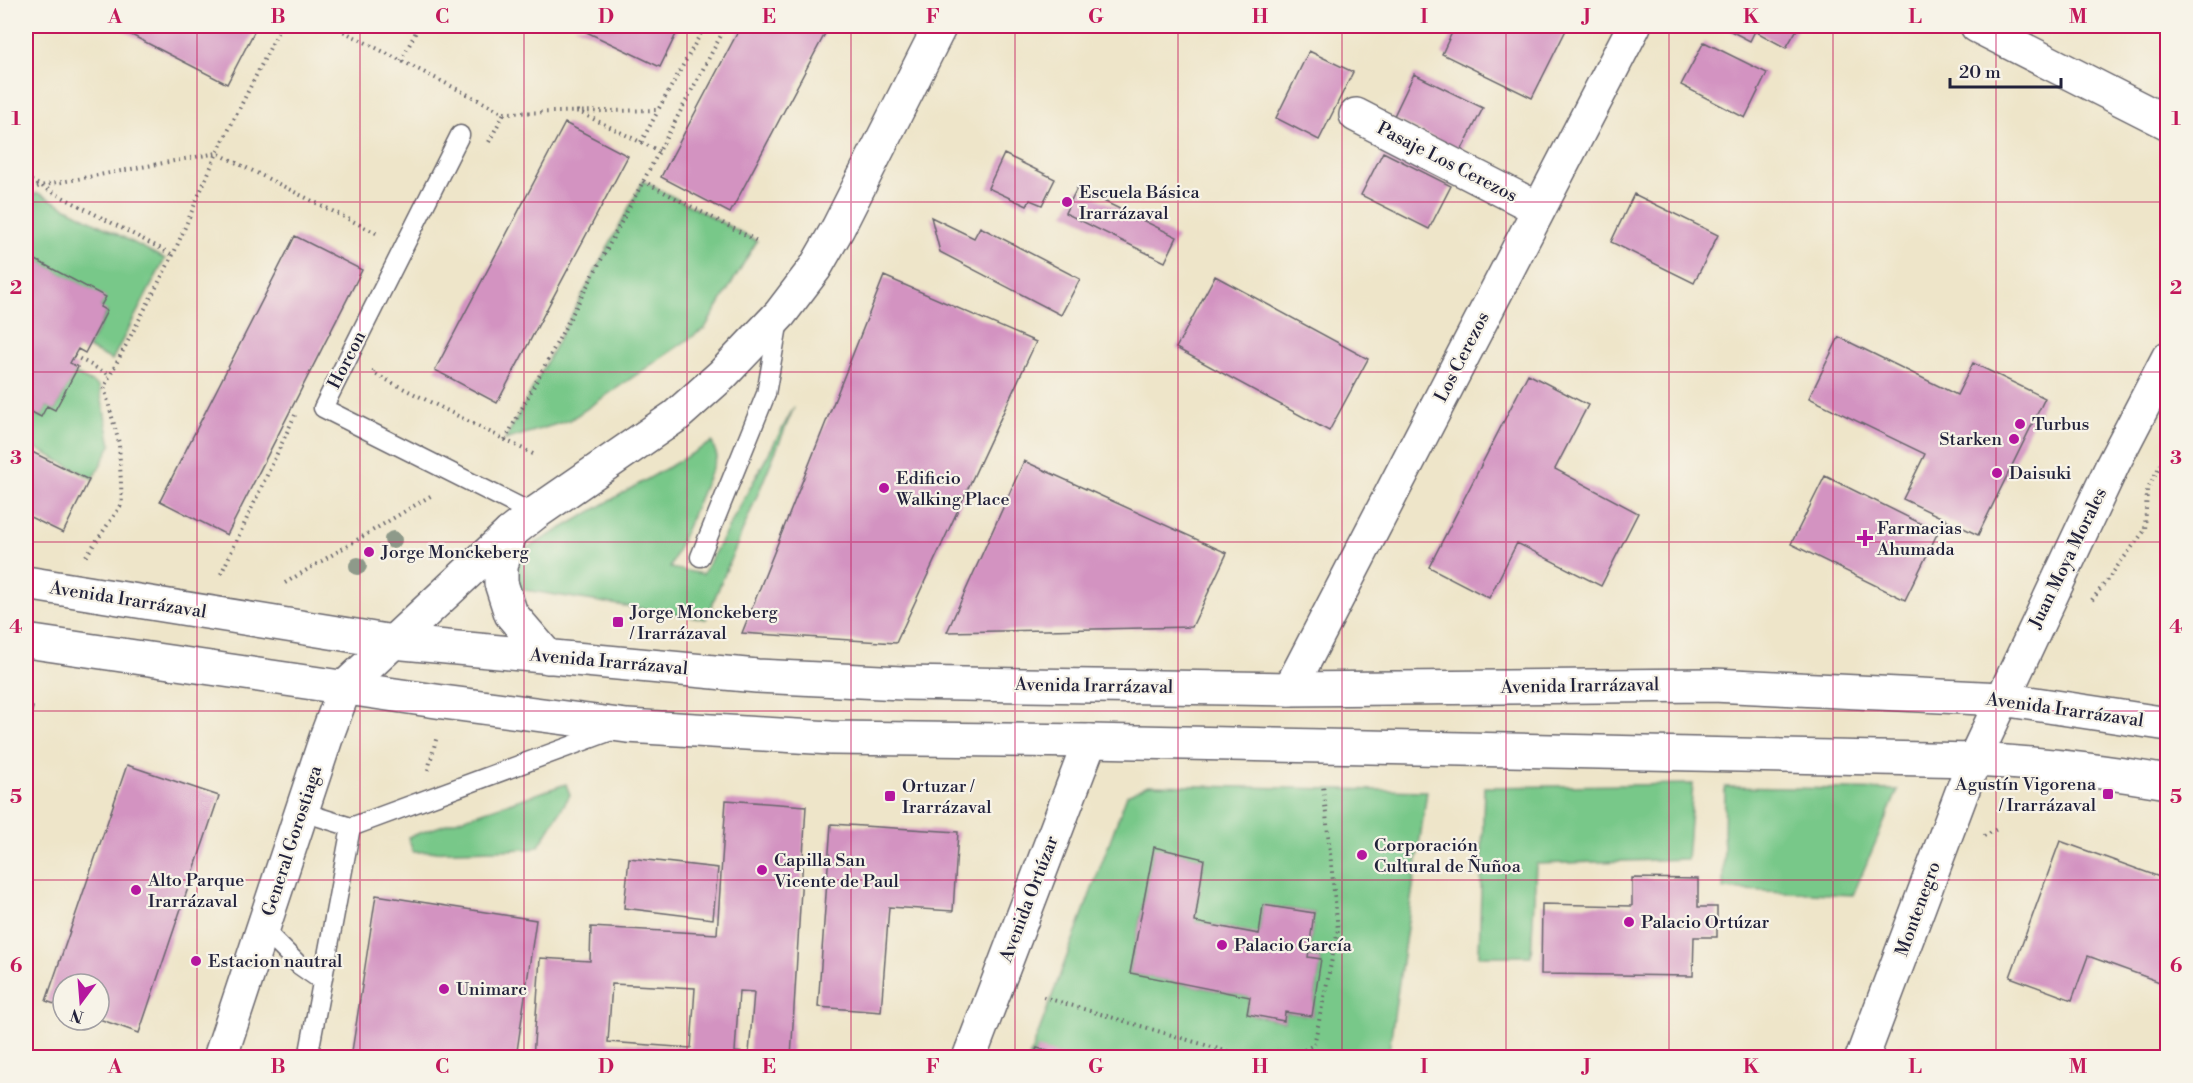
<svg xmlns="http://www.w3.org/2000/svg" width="2193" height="1083" viewBox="0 0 2193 1083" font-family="'Libre Bodoni',serif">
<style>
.green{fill:#78c889;stroke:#4d7562;stroke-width:1.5;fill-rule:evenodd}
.building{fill:#d393c1;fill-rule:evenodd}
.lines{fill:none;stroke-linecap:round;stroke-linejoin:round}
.service-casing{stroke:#69666d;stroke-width:21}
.minor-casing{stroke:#69666d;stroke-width:36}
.tertiary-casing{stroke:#69666d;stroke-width:36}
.secondary-casing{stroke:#69666d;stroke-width:36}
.primary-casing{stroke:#69666d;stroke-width:36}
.path{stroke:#69666d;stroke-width:4;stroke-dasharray:1.5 4.5;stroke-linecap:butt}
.service{stroke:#fff;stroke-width:18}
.minor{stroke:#fff;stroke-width:33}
.tertiary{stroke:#fff;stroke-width:33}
.secondary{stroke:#fff;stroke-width:33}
.primary{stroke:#fff;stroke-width:33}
.tree{fill:#8e9a8a}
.grid{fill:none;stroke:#c2185b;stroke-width:1.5;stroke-opacity:0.55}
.poi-dot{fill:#b5179e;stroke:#f7f3e8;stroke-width:2}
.labels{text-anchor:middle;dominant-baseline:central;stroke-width:4.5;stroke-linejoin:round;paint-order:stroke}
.street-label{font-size:18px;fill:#22223b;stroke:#f7f3e8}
.poi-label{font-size:18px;fill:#22223b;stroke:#f7f3e8;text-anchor:start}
.neatline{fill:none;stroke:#c2185b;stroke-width:2}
.grid-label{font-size:20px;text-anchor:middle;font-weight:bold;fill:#c2185b}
</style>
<rect width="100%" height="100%" fill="#f7f3e8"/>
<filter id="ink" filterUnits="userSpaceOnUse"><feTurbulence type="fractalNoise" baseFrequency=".0167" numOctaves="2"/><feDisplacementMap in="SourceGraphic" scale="12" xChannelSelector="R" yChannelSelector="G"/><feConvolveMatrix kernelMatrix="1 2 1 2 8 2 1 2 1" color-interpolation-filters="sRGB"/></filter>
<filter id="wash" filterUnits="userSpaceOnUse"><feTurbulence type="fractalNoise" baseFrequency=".008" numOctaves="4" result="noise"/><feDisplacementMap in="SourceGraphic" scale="24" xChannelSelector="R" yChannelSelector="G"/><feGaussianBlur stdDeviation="1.35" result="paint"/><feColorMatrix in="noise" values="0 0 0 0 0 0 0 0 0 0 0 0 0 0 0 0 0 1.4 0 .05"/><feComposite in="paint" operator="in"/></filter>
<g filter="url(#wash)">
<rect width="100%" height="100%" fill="#eee5c9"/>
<path class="green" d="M643 181 757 241 705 328 570 420 505 440Z
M38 193 165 259 112 360 88 348 107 312 100 307 105 297 30 257 26 266V197Z
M74 373 99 386 111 445 93 479 26 443V409L41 417 47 406 55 410Z
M794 407 706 619 519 589 517 554 712 442 717 456 670 568 703 574Z
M566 784 570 795 539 846 532 849 413 852 408 837Z
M1693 784 1687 859 1536 864 1531 956H1479L1484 787Z
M1148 785 1427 791 1388 1057 1071 1058 1037 1049 1033 1057 1029 1058 1127 795ZM1154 848 1204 859 1195 922 1259 934 1263 905 1314 913 1308 957 1321 960 1312 1016 1285 1012 1284 1021 1247 1014 1250 997 1130 973Z
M1725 787 1898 790 1853 895 1723 889Z"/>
<g id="blocks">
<path class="building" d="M114 26H247L255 30 227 84Z
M574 26H680L660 67Z
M741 26H829L730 213 661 177Z
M1455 26H1568L1532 98 1442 54Z
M1721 26H1799L1786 48 1755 31 1750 41Z
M1704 42 1767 73 1745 118 1681 85Z
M1309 51 1353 72 1319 140 1276 118Z
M1414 74 1483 108 1461 151 1393 118Z
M565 123 628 156 497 403 435 370Z
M1383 152 1451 186 1429 229 1361 195Z
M1004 154 1055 179 1042 205 1030 200 1027 206 988 188Z
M1077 188 1177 237 1165 262 1065 213Z
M1634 194 1718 235 1694 283 1611 242Z
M931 217 974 238 980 227 1080 279 1061 315 940 252Z
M295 236 362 270 227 535 160 501Z
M30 257 106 297 100 307 107 311 85 353 78 349 70 363 78 367 55 410 47 406 41 417 26 409V266Z
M884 276 1036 342 896 643 742 633Z
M1215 276 1368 359 1329 431 1176 348Z
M1839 337 1957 395 1973 363 2045 398 1978 535 1903 499 1925 454 1809 398Z
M1528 374 1588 405 1555 469 1638 513 1601 586 1517 543 1489 598 1429 567Z
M26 449 89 480 63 533 26 515Z
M1024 461 1227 553 1192 627 947 632Z
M1825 476 1938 532 1905 600 1791 544Z
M26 706 33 707 26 734Z
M127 765 219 796 139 1033 99 1019V984H63V1007L46 1001Z
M726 800 806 806 791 1058H533L540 958 590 961 591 927 717 934ZM612 984 695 988 691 1048 608 1042ZM739 991 754 992 749 1053 735 1052Z
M831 824 958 832 953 911 889 907 881 1012 818 1007Z
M2060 841 2168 880V985L2088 956 2072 1000 2010 977Z
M1154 847 1204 859 1195 922 1259 934 1263 905 1314 913 1308 957 1321 959 1312 1016 1285 1012 1284 1021 1247 1014 1250 997 1130 973Z
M629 858 718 868 713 919 624 908Z
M1632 878 1698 879V907H1717V937H1694L1693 976 1541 974 1542 904 1632 906Z
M376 895 536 920 516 1058H351Z
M1037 1048 1068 1057V1058H1033Z"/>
</g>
</g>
<g filter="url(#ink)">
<use href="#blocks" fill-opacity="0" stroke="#69666d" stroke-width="1.5"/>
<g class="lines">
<defs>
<path id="service" d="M460 135 323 408 534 514
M700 557 766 394 779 320
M303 812 351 827 614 730
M263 929 299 965 322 981
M308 1058 351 827"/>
<path id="minor" d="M1977 26 2168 123
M1356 115 1539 209
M1290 689 1634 26
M220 1058 327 735 345 687
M969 1058 1090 741"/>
<path id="tertiary" d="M1862 1058 1974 760 2113 464 2168 358"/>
<path id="secondary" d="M345 687 510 533 534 514 676 416 722 375 780 314 815 268 838 228 940 26"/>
<path id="primary" d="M510 533 501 567V583L511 614 548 657
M26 583 393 642 757 676 902 683 1290 689 1713 685 2002 699 2168 724
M26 641 443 702 627 726 831 738 1090 741 1974 760C2039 763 2103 771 2168 782"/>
</defs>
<use href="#service" class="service-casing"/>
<use href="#minor" class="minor-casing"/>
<use href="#tertiary" class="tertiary-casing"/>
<use href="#secondary" class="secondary-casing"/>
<use href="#primary" class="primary-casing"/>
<path class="path" d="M333 26 504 113 658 110 705 26
M401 61 419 26
M577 111 659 151
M489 142 504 113
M641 142 658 111
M26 178 173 255
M643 181 757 241
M26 192 40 186 217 153 378 234
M74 356 110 375
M374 371 373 373 535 455
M505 440 726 26
M86 556 122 504 119 443 104 387 173 255 217 153 281 26
M221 574 295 415
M285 583 432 495
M2092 600 2145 530 2147 490 2168 451
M428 770 437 736
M1984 836 1999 828
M1043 997 1249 1058
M1288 1058 1314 1045 1338 930 1323 785"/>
<use href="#service" class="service"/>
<use href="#minor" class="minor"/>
<use href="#tertiary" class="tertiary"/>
<use href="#secondary" class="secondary"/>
<use href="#primary" class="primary"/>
</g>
<g class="tree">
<circle cx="393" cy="540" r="9"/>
<circle cx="358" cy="566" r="9"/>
</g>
</g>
<path class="grid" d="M197 26V1058M360 26V1058M524 26V1058M687 26V1058M851 26V1058M1015 26V1058M1178 26V1058M1342 26V1058M1506 26V1058M1669 26V1058M1833 26V1058M1996 26V1058M26 202H2168M26 372H2168M26 542H2168M26 711H2168M26 880H2168"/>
<g class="poi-dot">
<circle cx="1067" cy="202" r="6"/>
<circle cx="2020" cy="424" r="6"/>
<circle cx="2014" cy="439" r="6"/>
<circle cx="1997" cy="473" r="6"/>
<circle cx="884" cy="488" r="6"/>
<path d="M1862 529h6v6h6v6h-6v6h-6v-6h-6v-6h6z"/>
<circle cx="369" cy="552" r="6"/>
<rect x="612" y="616" width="12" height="12" rx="3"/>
<rect x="2102" y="788" width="12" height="12" rx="3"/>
<rect x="884" y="790" width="12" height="12" rx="3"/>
<circle cx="1362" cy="855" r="6"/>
<circle cx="762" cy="870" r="6"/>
<circle cx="136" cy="890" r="6"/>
<circle cx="1629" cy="922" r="6"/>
<circle cx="1222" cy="945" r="6"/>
<circle cx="196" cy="961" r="6"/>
<circle cx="444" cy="989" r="6"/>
</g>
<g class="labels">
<g class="street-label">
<text transform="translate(1447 162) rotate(27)">Pasaje Los Cerezos</text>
<text transform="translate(1462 357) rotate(-63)">Los Cerezos</text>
<text transform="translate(347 360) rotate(-63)">Horcon</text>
<text transform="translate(2068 558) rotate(-64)">Juan Moya Morales</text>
<text transform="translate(128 600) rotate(9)">Avenida Irarrázaval</text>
<text transform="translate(609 662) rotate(5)">Avenida Irarrázaval</text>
<text transform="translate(1094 686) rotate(1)">Avenida Irarrázaval</text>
<text transform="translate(1580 686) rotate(-1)">Avenida Irarrázaval</text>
<text transform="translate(2065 710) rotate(8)">Avenida Irarrázaval</text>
<text transform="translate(292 841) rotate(-72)">General Gorostiaga</text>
<text transform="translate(1029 899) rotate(-69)">Avenida Ortúzar</text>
<text transform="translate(1918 909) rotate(-70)">Montenegro</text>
</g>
<g class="poi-label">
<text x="1079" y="192">Escuela Básica<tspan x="1079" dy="21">Irarrázaval</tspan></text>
<text x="2032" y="424">Turbus</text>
<text x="2002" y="439" text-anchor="end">Starken</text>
<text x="2009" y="473">Daisuki</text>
<text x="896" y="478">Edificio<tspan x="896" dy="21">Walking Place</tspan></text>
<text x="1877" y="528">Farmacias<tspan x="1877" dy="21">Ahumada</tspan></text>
<text x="381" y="552">Jorge Monckeberg</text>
<text x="630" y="612">Jorge Monckeberg<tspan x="630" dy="21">/ Irarrázaval</tspan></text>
<text x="2096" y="784" text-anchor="end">Agustín Vigorena<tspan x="2096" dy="21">/ Irarrázaval</tspan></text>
<text x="902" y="786">Ortuzar /<tspan x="902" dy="21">Irarrázaval</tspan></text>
<text x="1374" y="845">Corporación<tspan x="1374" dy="21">Cultural de Ñuñoa</tspan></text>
<text x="774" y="860">Capilla San<tspan x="774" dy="21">Vicente de Paul</tspan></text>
<text x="148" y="880">Alto Parque<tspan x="148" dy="21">Irarrázaval</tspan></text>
<text x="1641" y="922">Palacio Ortúzar</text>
<text x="1234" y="945">Palacio García</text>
<text x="208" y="961">Estacion nautral</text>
<text x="456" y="989">Unimarc</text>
</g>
</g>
<rect width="2193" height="1083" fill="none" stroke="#f7f3e8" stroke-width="66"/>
<g transform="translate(81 1002) rotate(196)"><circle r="28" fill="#f7f3e8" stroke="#a29fa3" stroke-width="1.5"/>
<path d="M0-4.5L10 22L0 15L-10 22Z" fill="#b5179e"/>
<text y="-9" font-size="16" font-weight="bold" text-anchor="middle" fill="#22223b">N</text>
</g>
<path d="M1950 78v9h111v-9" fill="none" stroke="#22223b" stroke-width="3"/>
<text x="1959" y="78" font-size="18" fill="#22223b" stroke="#f7f3e8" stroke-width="4.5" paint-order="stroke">20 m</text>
<rect x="33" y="33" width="2127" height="1017" class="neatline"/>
<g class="grid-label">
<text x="115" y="23">A</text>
<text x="278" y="23">B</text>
<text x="442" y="23">C</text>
<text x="606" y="23">D</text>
<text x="769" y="23">E</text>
<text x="933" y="23">F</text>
<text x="1096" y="23">G</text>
<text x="1260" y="23">H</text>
<text x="1424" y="23">I</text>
<text x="1587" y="23">J</text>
<text x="1751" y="23">K</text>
<text x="1915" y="23">L</text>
<text x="2078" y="23">M</text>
<text x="16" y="125">1</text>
<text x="2176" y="125">1</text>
<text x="16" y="294">2</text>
<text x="2176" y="294">2</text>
<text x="16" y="464">3</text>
<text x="2176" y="464">3</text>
<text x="16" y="633">4</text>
<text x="2176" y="633">4</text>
<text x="16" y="803">5</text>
<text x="2176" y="803">5</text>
<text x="16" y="972">6</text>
<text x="2176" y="972">6</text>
<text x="115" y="1073">A</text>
<text x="278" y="1073">B</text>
<text x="442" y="1073">C</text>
<text x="606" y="1073">D</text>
<text x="769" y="1073">E</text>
<text x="933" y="1073">F</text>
<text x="1096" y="1073">G</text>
<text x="1260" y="1073">H</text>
<text x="1424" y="1073">I</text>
<text x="1587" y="1073">J</text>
<text x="1751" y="1073">K</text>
<text x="1915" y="1073">L</text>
<text x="2078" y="1073">M</text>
</g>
</svg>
